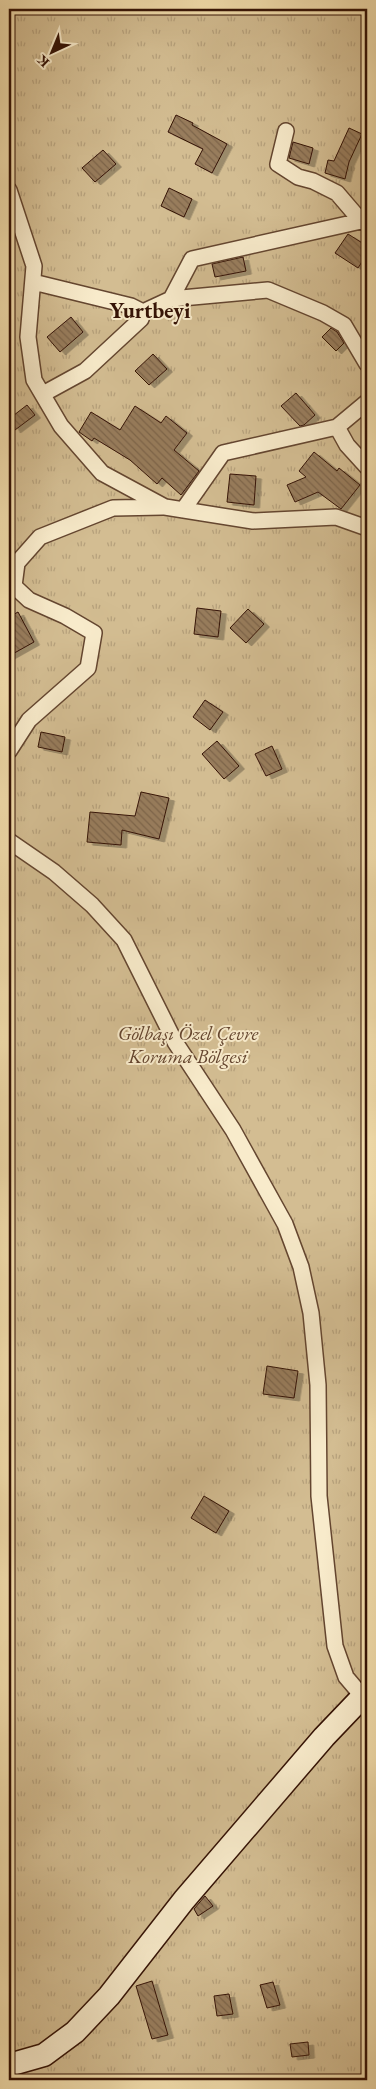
<svg xmlns="http://www.w3.org/2000/svg" width="376" height="2089" viewBox="0 0 376 2089" font-family="'EB Garamond',serif">
<style>
.grass{fill:url(#grass-tufts);stroke:#84684c}
.building{fill:url(#building-back-hatch);stroke:#341205;filter:url(#shadow)}
.lines{fill:none;stroke-linecap:round;stroke-linejoin:round}
.street-casing{stroke:#644630;stroke-width:18}
.secondary-casing{stroke:#341205;stroke-width:25}
.street{stroke:#f8ebcb;stroke-width:15}
.secondary{stroke:#f8ebcb;stroke-width:22}
.labels{text-anchor:middle;dominant-baseline:central;stroke-width:4;stroke-linejoin:round;paint-order:stroke}
.park-label{font-size:20px;font-style:italic;fill:#64452f;stroke:#f8ebcb}
.quarter-label{font-size:22px;font-weight:bold;fill:#341205;stroke:#f8ebcb}
</style>
<defs>
<pattern id="grass-tufts" width="24" height="20" patternUnits="userSpaceOnUse" patternTransform="scale(1.25)"><rect width="24" height="20" fill="#d3bd92"/><path d="M3 7l-1-3M5 7V3M7 7l1-3M15 17l-1-3M17 17v-4M19 17l1-3" fill="none" stroke="#b6a17c"/></pattern>
<pattern id="building-back-hatch" width="6" height="6" patternUnits="userSpaceOnUse" patternTransform="scale(1.25)"><rect width="6" height="6" fill="#987d5d"/><path d="M-1 5l2 2M0 0l6 6M5-1l2 2" fill="none" stroke="#7d654b"/></pattern>
<filter id="shadow"><feDropShadow dx="5.5" dy="3" stdDeviation="0" flood-color="#0004"/></filter>
</defs>
<rect width="100%" height="100%" fill="#f4e0af"/>
<filter id="stains"><feTurbulence type="fractalNoise" baseFrequency=".004" numOctaves="4"/><feColorMatrix values="0 0 0 0 .2 0 0 0 0 .09 0 0 0 0 .02 0 0 0 .5 -.17"/></filter>
<radialGradient id="worn" r=".72"><stop offset=".6" stop-color="#630" stop-opacity="0"/><stop offset="1" stop-color="#630" stop-opacity=".3"/></radialGradient>
<path class="grass" d="M9 9H367V2080H9Z"/>
<path class="building" d="M176 115 193 123 192 125 227 144 212 173 195 164 203 149 168 132Z
M349 128 362 134 349 162 345 179 325 173 328 160 334 161Z
M293 142 313 148 309 164 289 158Z
M103 150 116 164 95 182 82 168Z
M169 188 192 199 184 217 161 206Z
M348 234 367 246V254L358 268 335 253Z
M243 257 246 271 215 277 212 264Z
M71 317 83 332 60 352 47 337Z
M331 328 337 332 344 343 336 351 322 337Z
M153 354 167 369 149 385 135 371Z
M296 393 315 415 304 425 300 426 281 406Z
M27 405 35 415 15 430 9 419Z
M135 406 161 423 166 416 187 433 174 450 199 471 181 495 162 478 157 484 130 460 94 438 92 441 79 432 91 412 120 430Z
M314 452 337 471 339 468 360 485 341 509 318 492 295 502 287 485 306 477 299 471Z
M230 474 256 476 254 505 227 502Z
M197 608 221 611 218 637 194 634Z
M248 609 264 624 246 643 230 628Z
M18 612 34 642 9 656V617Z
M205 700 223 712 210 730 193 717Z
M41 732 65 737 62 752 38 747Z
M217 741 239 766 224 779 202 754Z
M272 746 282 769 266 776 255 754Z
M141 792 169 798 159 839 122 830 121 845 87 842 90 812 135 816Z
M267 1366 298 1371 294 1398 263 1394Z
M204 1496 229 1511 216 1533 191 1518Z
M205 1896 213 1906 198 1916 194 1909Z
M152 1981 168 2035 152 2039 136 1986Z
M273 1982 280 2005 267 2008 260 1985Z
M229 1994 233 2014 217 2016 214 1996Z
M308 2042 309 2055 292 2057 290 2044Z"/>
<g class="lines">
<defs>
<path id="street" d="M286 131 278 164 298 177 313 181 337 193 361 221
M9 190 34 266 28 337 34 380 61 426 102 473 165 507 253 521 336 517 367 528
M33 282 131 306 143 312
M171 299 192 259 361 221 367 223
M43 394 85 371 141 319 143 312 171 299 268 290 323 313 344 325 367 364
M337 427 347 445 367 467
M183 510 223 453 337 427 367 402
M9 751 29 720 88 668 94 633 65 616 29 600 14 586 17 563 40 537 113 508 163 507
M9 841 54 872 92 905 124 940 175 1042 233 1130 285 1224 301 1267 311 1313 318 1385 319 1496 335 1646 346 1677 363 1697"/>
<path id="secondary" d="M9 2065 44 2055 75 2032 109 1996 184 1900 324 1737 367 1692"/>
</defs>
<use href="#street" class="street-casing"/>
<use href="#secondary" class="secondary-casing"/>
<use href="#street" class="street"/>
<use href="#secondary" class="secondary"/>
</g>
<g class="labels">
<g class="park-label">
<text x="188" y="1033">Gölbaşı Özel Çevre<tspan x="188" dy="23">Koruma Bölgesi</tspan></text>
</g>
<g class="quarter-label">
<text x="150" y="310">Yurtbeyi</text>
</g>
</g>
<rect width="376" height="2089" fill="none" stroke="#f4e0af" stroke-width="30"/>
<rect x="10" y="10" width="356" height="2069" fill="none" stroke="#341205" stroke-width="2.5"/>
<rect x="15" y="15" width="346" height="2059" fill="none" stroke="#341205"/>
<g transform="translate(52 52) rotate(224)" stroke="#f8ebcb" stroke-width="4" paint-order="stroke">
<path d="M0-4L9 19L0 12L-9 19Z" fill="#341205"/>
<text y="-8" font-size="14" font-weight="bold" text-anchor="middle" fill="#341205">K</text>
</g>
<rect width="100%" height="100%" filter="url(#stains)"/>
<rect width="100%" height="100%" fill="url(#worn)"/>
</svg>
